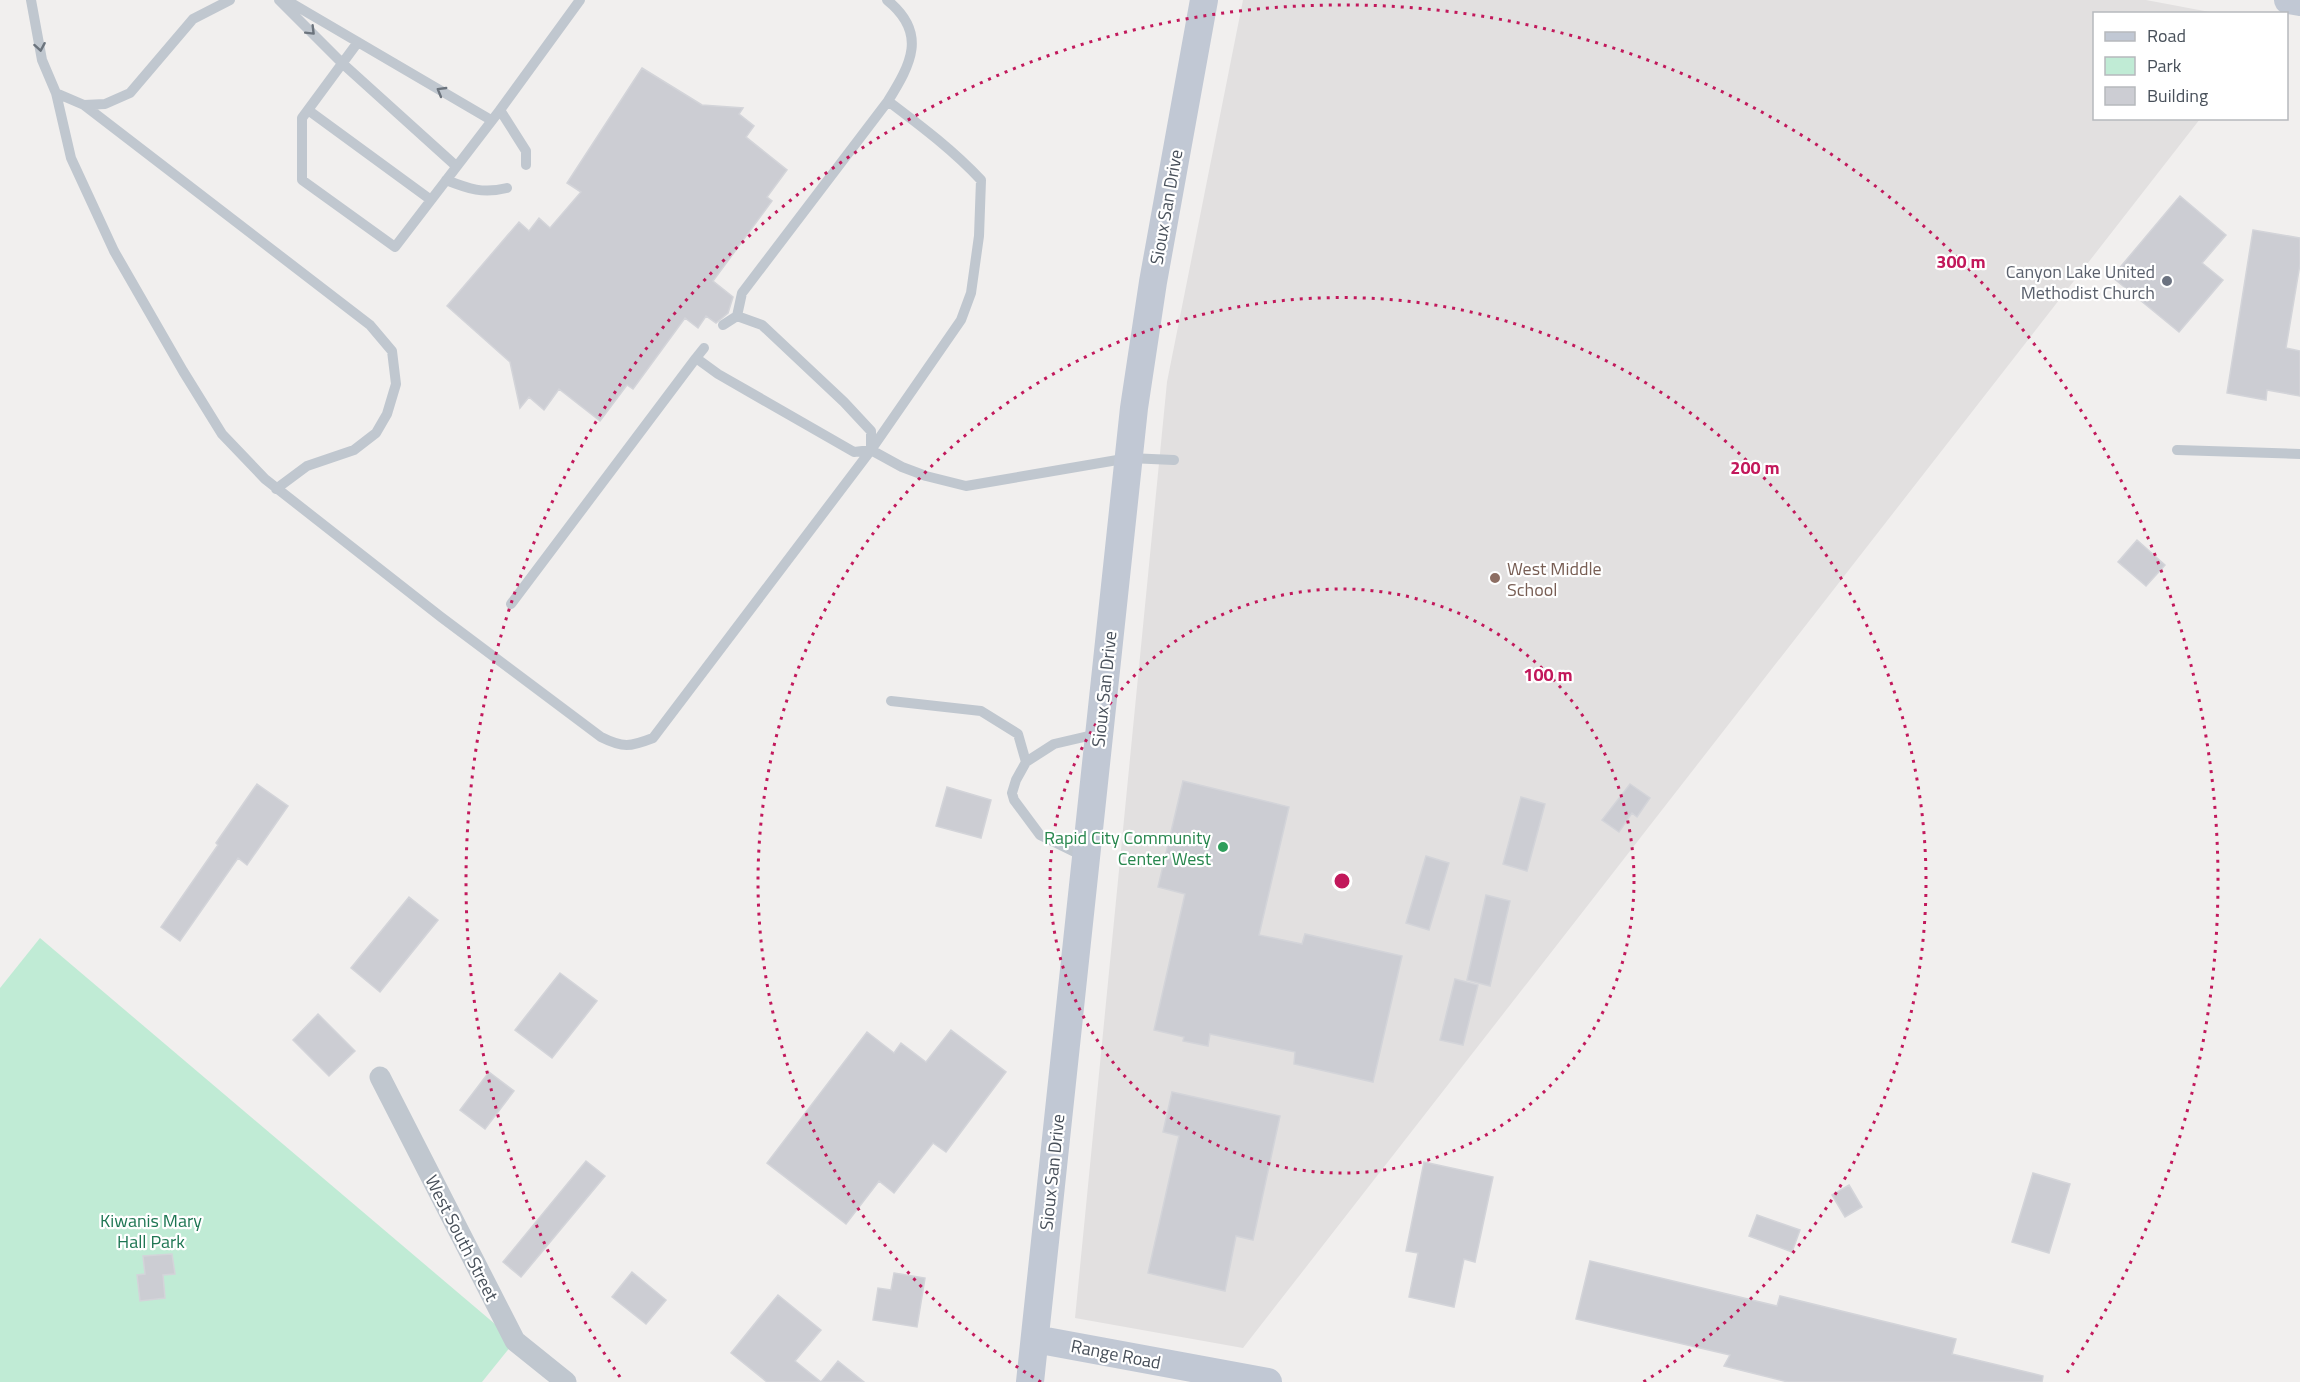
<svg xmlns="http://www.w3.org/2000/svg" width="2300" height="1382" viewBox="0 0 2300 1382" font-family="'Titillium Web',sans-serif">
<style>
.education{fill:#e2e0e0}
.green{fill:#c0ebd5}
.building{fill:#cccdd3;stroke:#d3d4d9;stroke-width:1.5}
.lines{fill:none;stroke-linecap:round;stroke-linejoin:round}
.lane{stroke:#c0c7cf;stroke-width:10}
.street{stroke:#c0c7cf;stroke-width:21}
.secondary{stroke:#c1c8d4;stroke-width:28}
.oneway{stroke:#6c747d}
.ring{fill:none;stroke:#c2185b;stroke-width:3;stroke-dasharray:3 6}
.worship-dot{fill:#6b7280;stroke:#fff;stroke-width:2}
.education-dot{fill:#8d6e63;stroke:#fff;stroke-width:2}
.leisure-dot{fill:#2e9e5b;stroke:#fff;stroke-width:2}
.labels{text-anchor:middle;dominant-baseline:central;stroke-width:4.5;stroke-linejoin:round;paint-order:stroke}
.street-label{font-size:18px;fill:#48505a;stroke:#fff}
.worship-label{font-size:18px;fill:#5b616d;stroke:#fff;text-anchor:end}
.education-label{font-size:18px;fill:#785e54;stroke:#fff;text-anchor:start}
.leisure-label{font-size:18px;fill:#27864d;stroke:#fff;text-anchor:end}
.park-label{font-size:18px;fill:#1e7653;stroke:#fff}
.centre{fill:#c2185b;stroke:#fff;stroke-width:3}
.ring-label{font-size:18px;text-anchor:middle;font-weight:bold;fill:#c2185b;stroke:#fff;stroke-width:4.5;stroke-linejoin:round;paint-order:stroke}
</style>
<rect width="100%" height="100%" fill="#f1efee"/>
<path class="education" d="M1243 0H2146L2215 13 2094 14V118L2200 119 1243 1348 1075 1318 1167 382Z"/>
<path class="green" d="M40 938 515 1341 482 1382H0V988Z"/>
<path class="building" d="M642 68 702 105 743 108 739 114 754 126 746 137 787 170 767 197 772 201 713 281 733 297 728 313 716 323 706 316 698 328 685 318 633 389 627 385 600 421 559 389 544 410 529 397 520 408 510 362 447 306 519 222 529 231 539 218 550 228 581 192 567 183Z
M2180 196 2226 235 2202 263 2223 280 2179 332 2112 277Z
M2253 230 2300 238V264L2286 348 2300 351V396L2267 390 2266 400 2227 393Z
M2137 540 2165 565 2146 586 2118 562Z
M1183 781 1289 807 1259 935 1302 944 1305 934 1402 956 1373 1082 1294 1064 1295 1052 1210 1034 1208 1046 1183 1041 1184 1037 1154 1030 1185 894 1158 887Z
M257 784 288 806 247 865 238 858 180 941 161 927 218 845 216 843Z
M1630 784 1650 798 1637 817 1632 813 1619 832 1602 820Z
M947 787 991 800 981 838 936 826Z
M1521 797 1545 804 1527 871 1503 864Z
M1426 856 1449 863 1429 930 1406 923Z
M1486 895 1510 901 1490 986 1467 980Z
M409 897 438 920 380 992 351 968Z
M560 973 597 1001 552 1058 515 1030Z
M1455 979 1478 985 1463 1045 1440 1040Z
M318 1014 355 1051 329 1076 293 1040Z
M951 1030 1006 1072 946 1152 933 1143 894 1193 879 1181 846 1224 767 1163 867 1032 894 1053 901 1043 926 1062Z
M489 1072 514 1091 485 1129 460 1110Z
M1172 1092 1280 1116 1253 1240 1236 1236 1225 1291 1148 1273 1179 1136 1163 1132Z
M586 1161 605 1176 521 1277 503 1262Z
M1424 1162 1493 1177 1475 1262 1464 1259 1454 1307 1409 1297 1418 1253 1406 1251Z
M2033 1173 2070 1184 2049 1253 2012 1242Z
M1849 1185 1862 1207 1845 1217 1832 1195Z
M1757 1215 1800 1230 1792 1252 1749 1236Z
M172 1254 175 1274 163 1275 165 1298 140 1301 137 1275 145 1274 143 1256Z
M1590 1261 1777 1306 1780 1296 1956 1339 1952 1354 2043 1376 2042 1382H1788L1724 1366 1730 1355 1576 1319Z
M632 1272 666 1300 646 1324 612 1297Z
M894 1273 925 1278 917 1327 873 1320 878 1288 891 1290Z
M778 1295 821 1330 795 1361 821 1382H767L731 1353Z
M838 1361 864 1382H821Z"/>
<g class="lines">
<path class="lane" d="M31 0 42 60 56 93 71 158 114 251 183 371 222 434 265 479 441 617 601 737C623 748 630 747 653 738L871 450 902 467 926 476 966 486 1129 458 1174 460
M279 0 342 63 456 166
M286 0 491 120
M358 42 302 118V180L395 247 500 110 580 0
M56 93 84 105 370 325 392 351 396 384 387 414 376 433 354 450 307 466 276 489
M84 105 105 104 130 93 193 19 230 0
M308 110 431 200
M500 110 526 151V165
M446 180C469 189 483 194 507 188
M737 316 742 293 888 101
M704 348 696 358 718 374 854 452 871 450V431L844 402 762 325 737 316 723 325
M871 450 961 320 971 293 979 236 981 180C953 150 921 126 888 101 911 64 928 33 887 0
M2177 450 2300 454
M511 604 696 358
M891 701 981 711 1018 734 1026 762
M1085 857 1040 835 1014 800 1012 793 1016 780 1026 762 1054 744 1097 734"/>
<path class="street" d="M380 1077 515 1341 566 1382"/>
<path class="secondary" d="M2288 0 2300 2
M1035 1339 1268 1382
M1030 1382 1134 408 1153 282 1204 0"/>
</g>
<defs><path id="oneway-chevron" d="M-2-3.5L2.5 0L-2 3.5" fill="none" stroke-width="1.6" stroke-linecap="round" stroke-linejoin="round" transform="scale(1.5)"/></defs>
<g class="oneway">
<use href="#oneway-chevron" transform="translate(311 31) rotate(45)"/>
<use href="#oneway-chevron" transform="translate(40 47) rotate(80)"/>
<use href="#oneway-chevron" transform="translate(441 91) rotate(-150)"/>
</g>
<g class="ring">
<circle cx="1342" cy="881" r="292"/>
<path d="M1041 1382A584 584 0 1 1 1643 1382"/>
<path d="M620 1377A876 876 0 1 1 2064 1377"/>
</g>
<circle class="worship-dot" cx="2167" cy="281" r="6"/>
<circle class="education-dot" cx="1495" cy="578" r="6"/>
<circle class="leisure-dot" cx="1223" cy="847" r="6"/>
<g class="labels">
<g class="street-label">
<text transform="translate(1166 207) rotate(-80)">Sioux San Drive</text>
<text transform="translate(1104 689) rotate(-84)">Sioux San Drive</text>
<text transform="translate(1052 1172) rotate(-84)">Sioux San Drive</text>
<text transform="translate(462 1238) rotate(63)">West South Street</text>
<text transform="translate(1116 1354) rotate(11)">Range Road</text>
</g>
<g class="worship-label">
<text x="2155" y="271">Canyon Lake United<tspan x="2155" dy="21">Methodist Church</tspan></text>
</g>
<g class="education-label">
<text x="1507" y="568">West Middle<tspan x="1507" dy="21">School</tspan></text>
</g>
<g class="leisure-label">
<text x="1211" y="837">Rapid City Community<tspan x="1211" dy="21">Center West</tspan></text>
</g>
<g class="park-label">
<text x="151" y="1220">Kiwanis Mary<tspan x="151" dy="21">Hall Park</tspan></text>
</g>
</g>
<circle cx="1342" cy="881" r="9" class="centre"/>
<g class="ring-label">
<text x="1961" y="268">300 m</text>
<text x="1755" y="474">200 m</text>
<text x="1548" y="681">100 m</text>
</g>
<rect x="2093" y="12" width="195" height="108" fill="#ffffff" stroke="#b6b9bd" stroke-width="1.5"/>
<rect x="2105" y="32" width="30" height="9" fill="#c1c8d4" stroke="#b6b9bd" stroke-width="1.5"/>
<text x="2147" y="42" font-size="18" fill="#48505a">Road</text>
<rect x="2105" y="57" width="30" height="18" fill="#c0ebd5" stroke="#b6b9bd" stroke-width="1.5"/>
<text x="2147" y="72" font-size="18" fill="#48505a">Park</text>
<rect x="2105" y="87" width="30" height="18" fill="#cccdd3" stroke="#b6b9bd" stroke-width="1.5"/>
<text x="2147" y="102" font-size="18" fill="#48505a">Building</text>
</svg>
